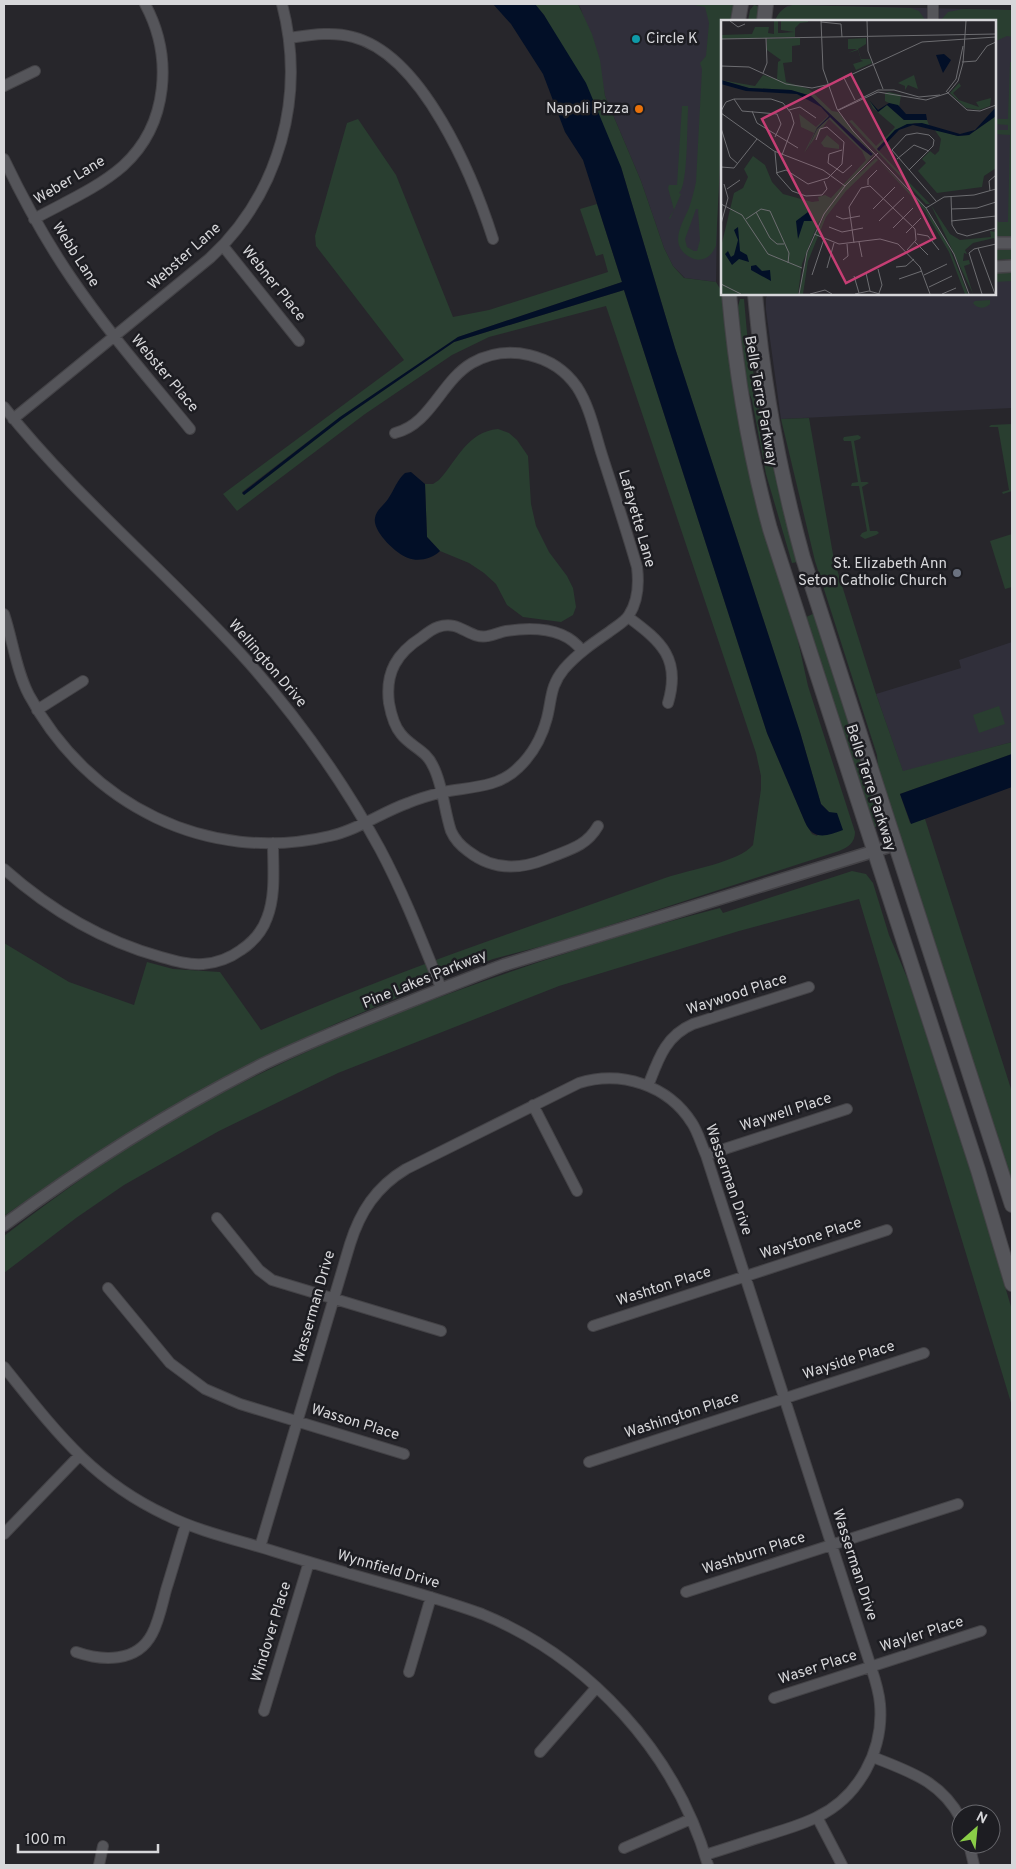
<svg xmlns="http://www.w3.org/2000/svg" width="1016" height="1869" viewBox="0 0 1016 1869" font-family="Overpass,sans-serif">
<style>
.built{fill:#302f3a}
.green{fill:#293e30;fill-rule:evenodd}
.water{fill:#020f27}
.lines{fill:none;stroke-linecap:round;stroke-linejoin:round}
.minor-casing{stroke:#444347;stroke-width:12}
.tertiary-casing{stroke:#444347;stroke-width:14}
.secondary-casing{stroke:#444347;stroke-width:16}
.minor{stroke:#55555a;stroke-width:10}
.tertiary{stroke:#55555a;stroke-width:11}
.secondary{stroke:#55555a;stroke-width:14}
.culture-dot{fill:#0f9aa8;stroke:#1d1d22;stroke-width:2}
.food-dot{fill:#e8710a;stroke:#1d1d22;stroke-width:2}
.worship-dot{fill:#6b7280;stroke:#1d1d22;stroke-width:2}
.labels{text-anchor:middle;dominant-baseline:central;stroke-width:5;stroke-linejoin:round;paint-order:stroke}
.poi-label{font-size:15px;fill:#d7d7da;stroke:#1d1d22;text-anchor:end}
.street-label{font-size:15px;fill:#d7d7da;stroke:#1d1d22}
.inset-road{fill:none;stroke:#6d6d71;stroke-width:1}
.view{fill:#c63e74;fill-opacity:0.15;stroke:#c63e74;stroke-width:2.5}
.inset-edge{fill:none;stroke:#d7d7da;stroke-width:2.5}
</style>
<rect width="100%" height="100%" fill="#27262b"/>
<path class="built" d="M578 4H733L722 21V122L717 219 716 282 685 278 673 266 664 248 641 181 605 96 602 80 581 9Z
M793 5 1012 10V237L995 238V21H775L781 11 787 6Z
M1012 271V408L781 419 766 310V298L768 294H995V272Z
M1012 642V742L903 772 876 694 961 668 959 660Z"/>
<path class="green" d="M535 4H578L592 34 600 60 605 96 641 181 664 248 673 266 684 278 716 282 722 292 765 533 798 641 808 686 855 832C855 843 848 847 839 851L558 942 493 959 460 971 335 1024 237 1071 149 1120 73 1168 4 1216V943L69 982 134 1005 147 962 173 969 220 972 261 1030C392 972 530 927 665 878 688 870 739 862 753 845L761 789V776L756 753 606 306 489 337 452 355 365 414 237 511 223 494 404 360 316 246 315 236 347 123 358 119 396 175 453 317 489 310 608 272 603 254 596 256 580 209 597 204 622 282 458 337 340 417 242 492 244 495 342 419 454 342 624 290 767 733 805 822 812 834 817 836 829 812 821 804 800 732 675 348 621 167 544 15Z
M689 4H733V21H722V122L716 246C713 252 709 258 703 259 698 261 693 259 688 256 669 244 682 224 689 208 692 199 694 191 696 182L702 69 700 63 706 56 709 23 705 7ZM696 209H698L700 240 697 251H694L687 247 685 239Z
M754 5 760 7 758 21H748L750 10Z
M793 5 911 8 919 11 926 21H775C778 12 784 7 793 5Z
M963 9 1012 10V37L1007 36 996 41 995 21H940L948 12Z
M1010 62H1012V237L995 238V215L998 222H1008L1010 135 995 134V130H1008V125L995 124V119H1008Z
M682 106H688V110C687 125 688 187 679 193L681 194 670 219 669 218 674 210 668 188 669 185H677Z
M1012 249V259L995 260V250Z
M1012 271V281L995 282V272Z
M740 299H744L747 333 760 414 766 426 798 562 792 563 766 474 752 400 746 385 736 314Z
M990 300V304C985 309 977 309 973 303L975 301Z
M809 418 834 560 876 694 903 771 1012 742V754L900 794 910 823 925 819 1012 1092V1190L879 778 877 755 815 561 781 419Z
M1012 424V491L1003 494 1002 492 1009 490 998 427H989L991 425Z
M498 429 509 433 517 440 528 456 531 504 536 526 549 552 567 576 573 588 576 607 573 615 561 622 523 617 507 605 496 584 484 573 469 563 440 551 427 537 425 484H433L439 480C458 459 467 432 498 429Z
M858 435 861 437 860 439 854 441 861 482H867L869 483 862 487 870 531H877L879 533 876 535 865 539 860 536 862 533 867 531 859 486H851L852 483 858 482 851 441H844L843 439 844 437Z
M1012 534V587L1005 589 990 541Z
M815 613 879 818V826L872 828 804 618Z
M999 706 1005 724 979 733 973 715Z
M852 871 866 874 873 883 889 935 909 982 973 1178 1012 1310V1406L859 899 739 931 559 986 338 1073 219 1131 124 1185 76 1218 4 1273V1236C60 1193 117 1152 178 1117 284 1057 396 1011 510 972 580 948 649 926 720 908L723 913Z"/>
<path class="water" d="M493 4H535L544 15 586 83 621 167 675 348 800 732 821 804 829 812 837 813 843 830C827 836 813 841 805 822L767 733 624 290 454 342 342 419 244 495 242 493 340 417 458 337 622 282 583 160 565 132 543 74 511 24Z
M411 472 425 484 427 537 440 551C432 559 418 562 408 558 396 554 372 531 375 518 376 510 384 505 388 499 394 490 397 480 405 473Z
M1012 754V787L911 824 900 794Z"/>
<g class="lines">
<defs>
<path id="minor" d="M933 21V4
M289 38C310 35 332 31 353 37 423 55 473 176 493 239
M4 86 35 71
M4 159C24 201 46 241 72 279 108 332 150 380 190 429
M34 219C63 203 98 188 123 166 169 124 173 56 145 4
M223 246 299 341
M4 407C78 500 171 575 250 664 299 720 344 783 380 849 404 894 422 941 441 988
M13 419 210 258C280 193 306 96 282 4
M4 614C13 641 16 670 29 695 88 805 208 865 330 836 358 830 382 812 408 803 420 798 431 795 443 792 469 787 498 788 518 768 532 755 542 737 547 718 552 698 550 686 564 669 577 654 593 643 609 632 615 627 625 622 629 615 638 601 639 583 637 567 626 529 614 492 602 455 595 433 590 407 577 387 554 354 508 343 472 363 441 381 431 424 395 433
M628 617C662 642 681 659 668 703
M582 651C565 627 533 627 506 631 500 632 494 635 488 636 469 640 460 619 438 627 432 629 427 633 422 637 397 653 385 672 389 703 391 714 394 726 401 734 411 747 426 750 433 766 443 785 444 810 451 831 455 840 461 846 468 851 492 870 519 870 546 859 568 850 586 847 598 826
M37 710 83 681
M4 869C49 909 103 941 161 957 175 961 189 965 203 964 216 963 230 958 241 950 253 942 262 932 267 918 276 895 273 868 273 843
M648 1086C658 1060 665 1036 693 1024L809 987
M533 1105 577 1191
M706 1155 847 1109
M217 1218 259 1270 272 1280 441 1331
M108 1288 170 1363 205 1389 240 1404 404 1454
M593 1326 887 1230
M4 1367C54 1429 91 1480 166 1515 200 1532 238 1540 273 1551 315 1564 357 1576 400 1588 427 1596 455 1604 482 1614 589 1658 676 1753 708 1865
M589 1462 924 1353
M4 1534 79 1456
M260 1547 350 1244C360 1212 376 1187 406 1169L579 1083C621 1070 668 1085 692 1123 698 1132 701 1144 706 1155L871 1667C875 1679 879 1691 880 1704 884 1750 859 1797 817 1817 804 1824 789 1828 774 1833 751 1840 728 1848 705 1855
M686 1592 958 1504
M76 1652C102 1661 137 1663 152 1634 159 1621 162 1605 166 1590 173 1568 179 1546 186 1524
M409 1672 431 1597
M774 1698 981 1631
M264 1711 309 1562
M540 1752 596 1688
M873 1757C910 1772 941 1781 961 1819
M817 1817 842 1865
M969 1844 974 1865
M624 1848 691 1819
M99 1865 103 1846"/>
<path id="tertiary" d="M995 243H1012
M995 267 1012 266
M4 1225C86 1164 172 1110 263 1064 303 1045 344 1028 384 1012 424 996 463 980 504 965L894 845"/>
<path id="secondary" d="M738 21 741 4
M764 21 766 4
M729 294C736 374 749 452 770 529L978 1170 1012 1284
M755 294C763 384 779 471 803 558L1012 1205"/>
</defs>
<use href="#minor" class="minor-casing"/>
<use href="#tertiary" class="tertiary-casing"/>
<use href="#secondary" class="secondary-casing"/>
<use href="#minor" class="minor"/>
<use href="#tertiary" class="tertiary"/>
<use href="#secondary" class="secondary"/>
</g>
<circle class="culture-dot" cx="636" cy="39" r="5"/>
<circle class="food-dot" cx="639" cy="109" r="5"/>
<circle class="worship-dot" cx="957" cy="573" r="5"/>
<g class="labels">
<g class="poi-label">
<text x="646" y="39" text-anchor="start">Circle K</text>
<text x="629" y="109">Napoli Pizza</text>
<text x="947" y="564">St. Elizabeth Ann<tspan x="947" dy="17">Seton Catholic Church</tspan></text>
</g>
<g class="street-label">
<text transform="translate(70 181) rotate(-31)">Weber Lane</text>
<text transform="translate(75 255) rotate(57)">Webb Lane</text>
<text transform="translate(185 257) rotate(-42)">Webster Lane</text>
<text transform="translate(273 284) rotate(51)">Webner Place</text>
<text transform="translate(164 374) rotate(50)">Webster Place</text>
<text transform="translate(760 401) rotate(80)">Belle Terre Parkway</text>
<text transform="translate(636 519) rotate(74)">Lafayette Lane</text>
<text transform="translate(267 664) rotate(49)">Wellington Drive</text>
<text transform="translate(870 788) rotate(72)">Belle Terre Parkway</text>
<text transform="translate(425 980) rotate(-22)">Pine Lakes Parkway</text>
<text transform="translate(737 995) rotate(-18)">Waywood Place</text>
<text transform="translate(786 1113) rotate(-18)">Waywell Place</text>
<text transform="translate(728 1180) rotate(71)">Wasserman Drive</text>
<text transform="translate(811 1239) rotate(-18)">Waystone Place</text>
<text transform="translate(664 1287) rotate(-18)">Washton Place</text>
<text transform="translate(315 1307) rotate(-74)">Wasserman Drive</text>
<text transform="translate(849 1361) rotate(-18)">Wayside Place</text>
<text transform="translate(682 1416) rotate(-18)">Washington Place</text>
<text transform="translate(355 1423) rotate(17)">Wasson Place</text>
<text transform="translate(754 1554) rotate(-18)">Washburn Place</text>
<text transform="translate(854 1565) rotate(72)">Wasserman Drive</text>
<text transform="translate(388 1570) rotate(16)">Wynnfield Drive</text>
<text transform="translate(272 1632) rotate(-73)">Windover Place</text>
<text transform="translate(922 1635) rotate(-18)">Wayler Place</text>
<text transform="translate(818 1668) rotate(-18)">Waser Place</text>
</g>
</g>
<g transform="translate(721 20)">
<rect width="275" height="275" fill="#27262b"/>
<path d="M53 1H57V13H61L73 12 60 10V1H87V2L79 3 74 8V17L0 19V15L31 14 34 7H48L47 13 53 14ZM79 18V25L71 26V42L62 43 65 62 56 59 57 42 60 40 46 30V19ZM145 18V24L137 29 140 39H149L151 43 135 50 132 44 142 41 140 40 137 30 127 33 136 29H127V19ZM42 55 88 69 111 91 117 92 153 134 97 203 81 244 77 274H0V227L13 173 22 168 27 157 23 149 32 136 44 145 51 162 62 174 91 182 98 181 97 177 104 175 110 178 145 140 141 131 108 99 83 133 93 113 80 107 78 94 95 107 107 96 103 91 108 96 106 100 109 97 151 136 90 76 70 70 28 68 0 60 34 66ZM193 55 197 69 187 65 184 70V66L177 63ZM238 63 240 66 232 73 238 80 258 87 255 82 270 78 269 86 258 90 245 88 229 73ZM168 72 180 75 178 88 164 81V73ZM148 80 157 92 166 85 183 100H206L208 105 194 103 174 110 156 129 209 184H205L128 101 131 100 155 126 167 115 174 107 152 88ZM275 96V148L263 156 261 167 216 173 197 151 205 143 201 139 209 131 214 135 218 131 220 119 213 109 237 116 248 115ZM106 115 118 125V129L103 127 100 123ZM155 138 202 185 226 222 247 274H244L228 232 204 191 157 140 125 171 105 197 87 241 82 274H78L86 234 104 194 126 165ZM210 185 229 214 239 220 270 217 269 211 275 212V223L273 218 252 223 244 230 246 234 243 233 242 241 248 240 249 244 243 246 252 274Z" fill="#293e30"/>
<path d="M223 34 230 40 222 53 215 35ZM0 60 28 68 70 70 90 76 152 134 150 136 141 129 109 97 96 109 85 132 96 108 108 96 100 87 76 74 25 71 0 64ZM148 80 157 90 168 83 177 85 185 94H205L206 100H183L166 85 157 92ZM275 87V96L248 115 237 116 192 105 178 110 158 131 156 129 174 110 186 104 201 103 239 114 254 110ZM87 192 91 201H83L77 219 75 201ZM17 207 19 231 26 235 28 242 18 239 11 245 4 234 7 231 10 237 13 235 17 220 13 210ZM35 245 41 251 49 250 50 261 30 250V246Z" fill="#020f27"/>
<path class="inset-road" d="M9 1 17 7 24 4M100 1 102 49 116 89 132 111 205 188 233 234 248 274M146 1 147 31 162 69M100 2 120 4 121 17M0 19 275 14M241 42 255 41 266 26 275 22M0 46 28 47 65 64 91 68 110 64 201 22 275 17M42 53 46 43 45 18M123 58 134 80M225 72 235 59 242 26M226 72 246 90 259 91 275 85M13 79 21 91 56 94 60 104 54 117M68 90 79 87 95 98M117 90 157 70H173L198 77 219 75M118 90 157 72 205 80 227 73 237 61 242 43 245 1M0 91 5 82 13 79H50L62 83 70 93 73 103 61 135M31 91 36 103 77 128M0 93 53 131 102 150 124 166M0 108 9 137 17 144M121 130 108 134 107 143 122 153 131 145M54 132 56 154 71 171 85 176 101 175 106 169 103 161M176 139 193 125 208 131M0 147 13 148 36 119M188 150 212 126 213 120 208 115 196 113 185 115 171 130 215 181M55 153 65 150 87 164 107 158 121 144 123 122 106 107 99 109 95 120M147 165V159L156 150M6 169 19 160M269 171 268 161 275 155M230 176 231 205 236 213 246 216 275 208M0 184 21 195 47 234 81 248M205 188 223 177 253 175 275 169M152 189 174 167M230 189 256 188 275 182M35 192 49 218 56 224H63M115 196 122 199 139 196M25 199 40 189 49 191 68 233 67 243M158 201 183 177M230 201 275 196M0 204 7 178 3 164M108 207 121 212 142 208M172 208 192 188M185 213 200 198M93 214 118 224 159 219 177 224 199 247 209 274M196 214 207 216 218 230M138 222 141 237M194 222 207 235M133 223 128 187 140 168 149 166 194 209 195 220 186 230M257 228 274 274M122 240 127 236 126 224M175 247 185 246 193 239M106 248 113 223M157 249 161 265 158 273M145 253 149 271M91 255 103 219M203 255 226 244M133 256 138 273M178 259 201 251M0 264 20 274M208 267 231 256M78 274 86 232 103 194 124 166 157 133M89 274 104 270 111 274M134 274 148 271 159 274M221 274 235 268M261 274 248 233 253 229 275 224"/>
<path class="view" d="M130 54 214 218 125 263 41 99Z"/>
<rect width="275" height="275" class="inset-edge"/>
</g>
<rect width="1016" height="1869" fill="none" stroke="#d7d7da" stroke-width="10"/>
<g transform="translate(976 1829) rotate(27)"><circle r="24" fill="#1d1d22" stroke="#67676c"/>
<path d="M0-4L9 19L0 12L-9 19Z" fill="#8ace47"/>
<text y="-8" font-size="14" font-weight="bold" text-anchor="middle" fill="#d7d7da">N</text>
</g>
<path d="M18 1844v8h140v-8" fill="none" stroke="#d7d7da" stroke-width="2.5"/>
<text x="25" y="1844" font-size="15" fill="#d7d7da" stroke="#1d1d22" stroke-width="4" paint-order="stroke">100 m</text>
</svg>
